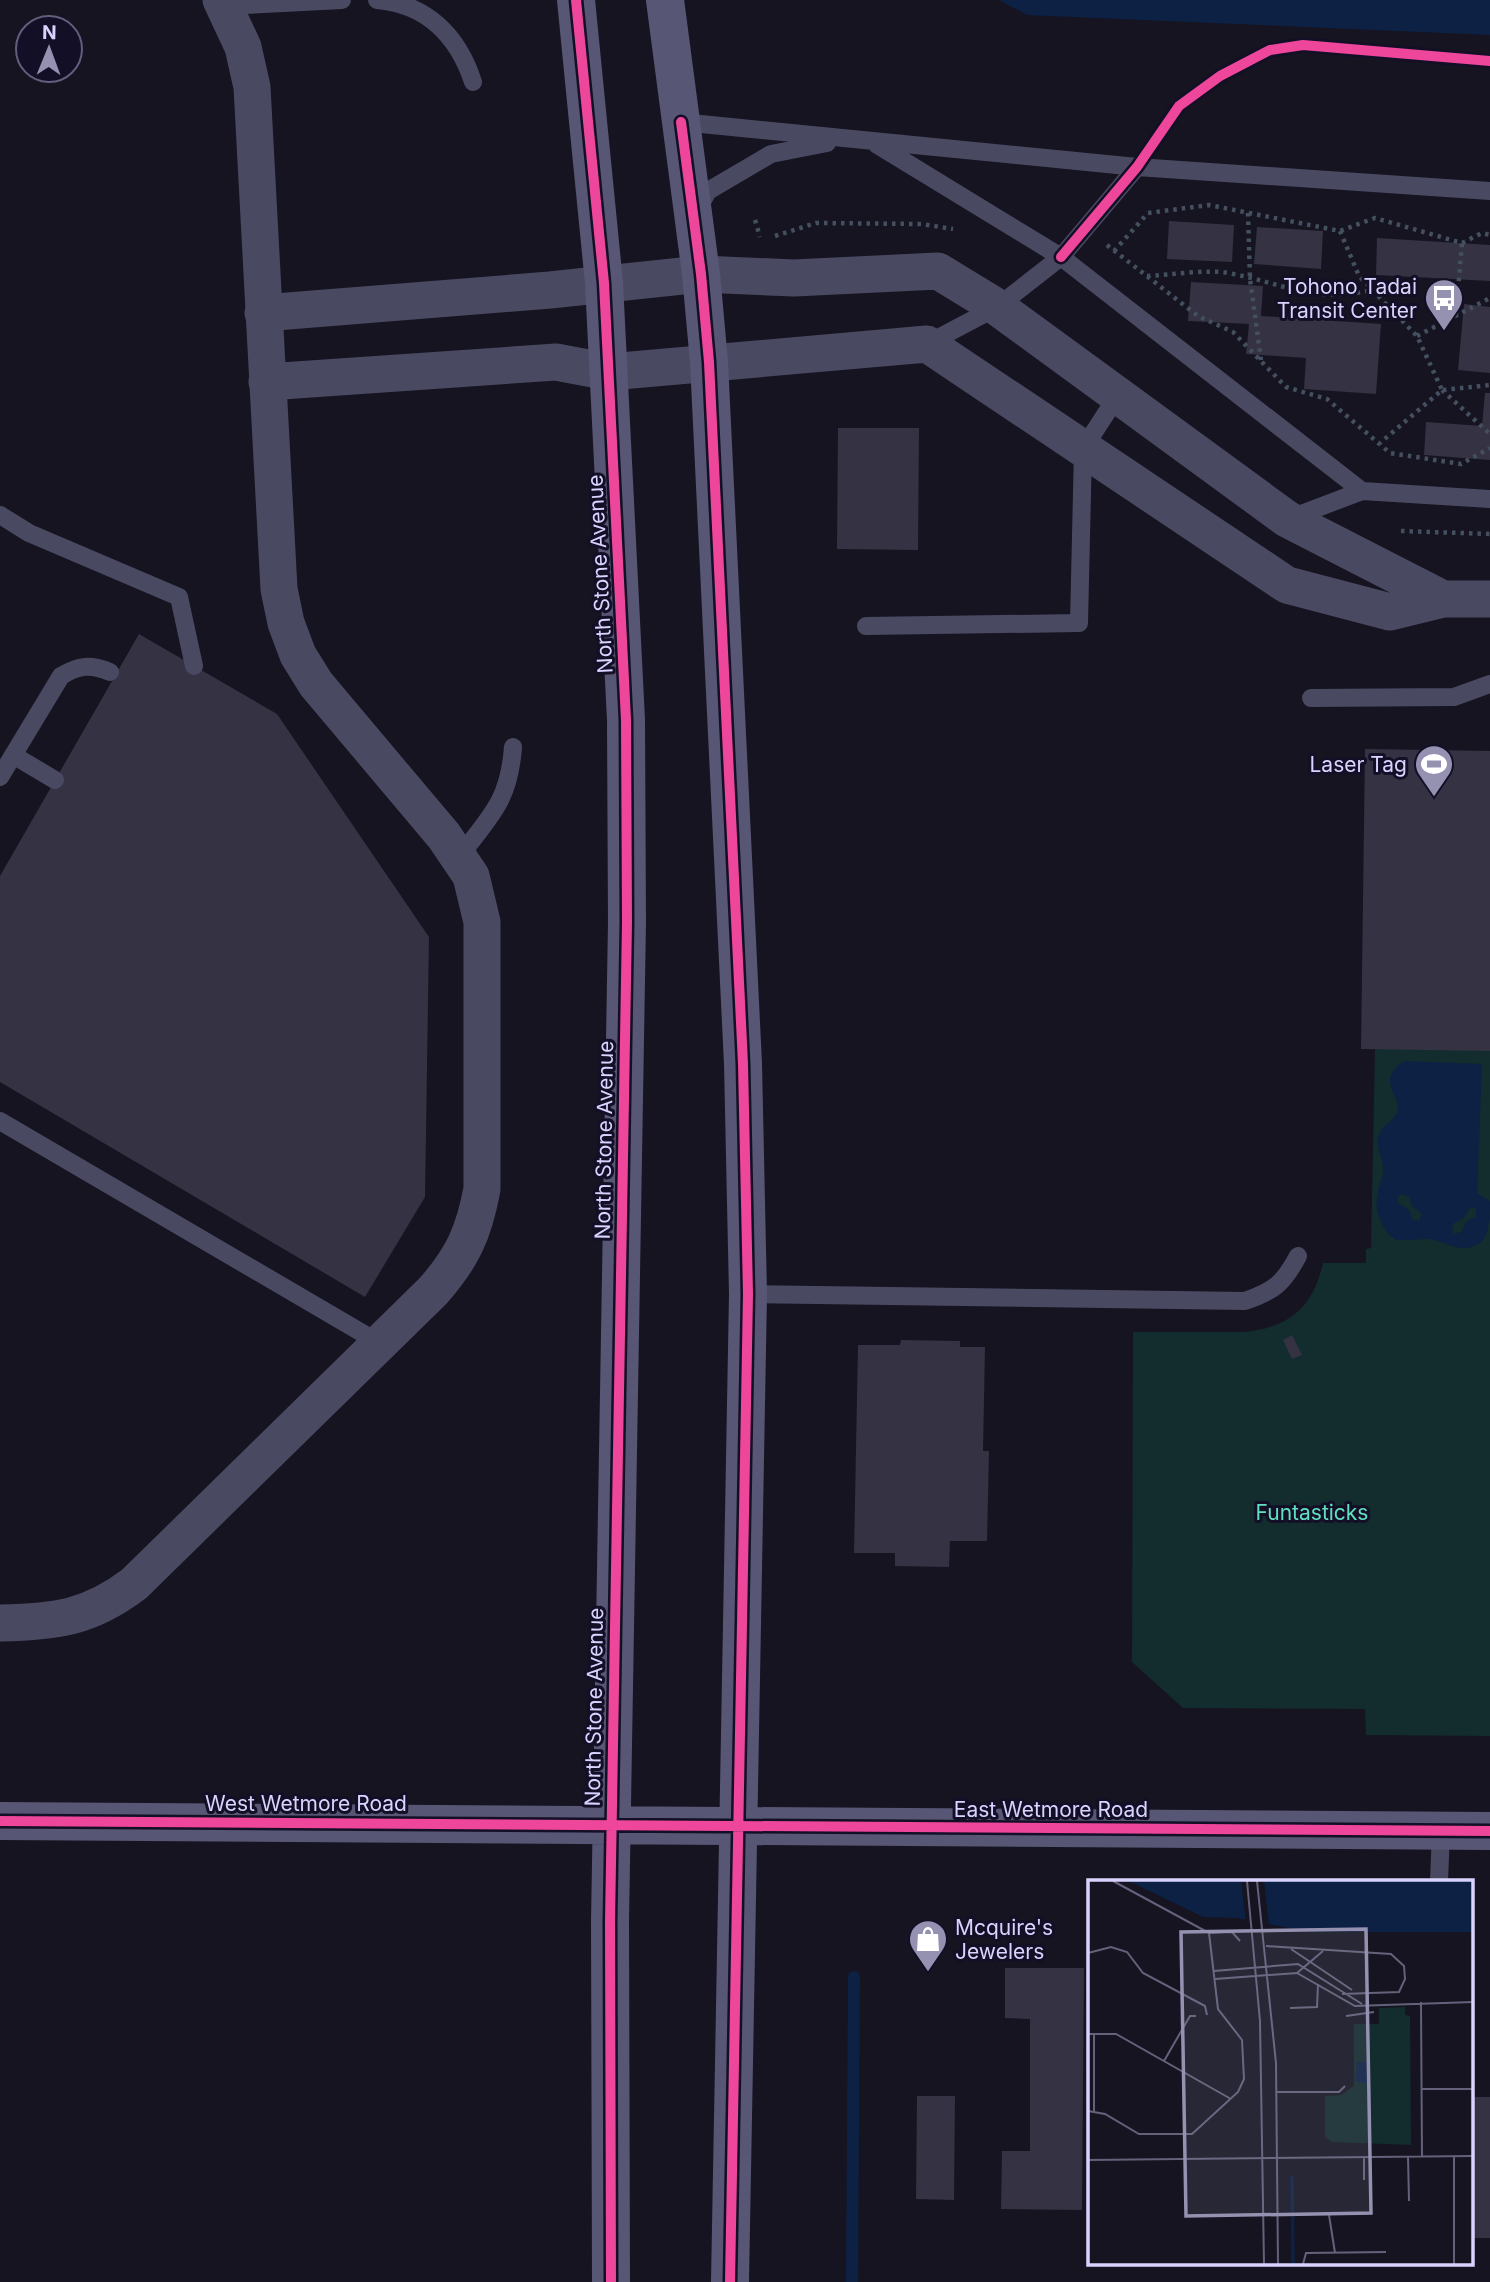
<svg xmlns="http://www.w3.org/2000/svg" width="1490" height="2282" viewBox="0 0 1490 2282" font-family="Inter,sans-serif">
<style>
.green{fill:#132c2d}
.water{fill:#0d2144;fill-rule:evenodd}
.lines{fill:none;stroke-linecap:round;stroke-linejoin:round}
.stream{stroke:#0d2144;stroke-width:12}
.building{fill:#343243}
.path{stroke:#44505f;stroke-width:4.5;stroke-dasharray:3.5 5;stroke-linecap:butt}
.service{stroke:#4a4962;stroke-width:18}
.minor{stroke:#4a4962;stroke-width:37}
.secondary{stroke:#575674;stroke-width:38}
.cycleway-casing{stroke:#130f26;stroke-width:15}
.cycleway{stroke:#ed469a;stroke-width:10}
.labels{text-anchor:middle;dominant-baseline:central;stroke-width:6;stroke-linejoin:round;paint-order:stroke}
.poi-label{font-size:21px;fill:#d9d4ff;stroke:#130f26;text-anchor:end}
.street-label{font-size:21px;fill:#d9d4ff;stroke:#130f26}
.park-label{font-size:21px;fill:#5fe0c0;stroke:#130f26}
.inset-river{fill:none;stroke:#0d2144;stroke-width:3.5}
.inset-road{fill:none;stroke:#64617a;stroke-width:2}
.view{fill:#9591b1;fill-opacity:0.15;stroke:#9591b1;stroke-width:3.5}
.inset-edge{fill:none;stroke:#d9d4ff;stroke-width:3.5}
</style>
<rect width="100%" height="100%" fill="#161421"/>
<path class="green" d="M1490 761V1736L1366 1735 1365 1709 1183 1708 1132 1662 1133 1332H1245C1290 1327 1313 1307 1323 1263H1366V1249L1371 1248 1377 948Z"/>
<path class="water" d="M999 0H1490V35L1027 15Z
M1405 1061 1482 1064 1477 1193 1490 1201C1490 1224 1490 1249 1461 1248 1450 1247 1440 1240 1429 1239 1418 1239 1407 1241 1396 1240 1381 1230 1373 1209 1378 1192 1379 1185 1383 1178 1383 1171 1384 1158 1374 1146 1379 1134 1382 1125 1393 1122 1397 1113 1403 1096 1373 1080 1405 1061ZM1401 1194 1409 1197 1412 1206 1421 1213 1420 1221 1413 1220 1409 1210 1398 1203V1197ZM1471 1207 1476 1209V1216L1466 1222 1461 1232 1454 1234 1452 1228 1454 1223 1463 1219Z"/>
<g class="lines">
<path class="stream" d="M852 2282 854 1977"/>
</g>
<path class="building" d="M1169 221 1234 225 1232 262 1167 259Z
M1257 227 1323 231 1321 269 1254 264Z
M1377 238 1490 245V281L1376 275Z
M1191 282 1263 286 1261 316 1381 324 1376 394 1304 389 1306 358 1246 354 1249 324 1188 321Z
M1464 304 1490 307V373L1458 370Z
M1485 393H1490V460L1424 455 1426 422 1482 426Z
M838 428H919L918 550 837 549Z
M139 634 277 714 429 937 425 1197 365 1297 0 1082V876Z
M1365 749 1490 751V1051L1361 1049Z
M1292 1335 1302 1355 1292 1359 1283 1340Z
M901 1340 960 1341V1347H985L983 1451H989L987 1541H950L949 1567 895 1566V1553H854L858 1345H900Z
M1005 1968H1084L1082 2210 1001 2209 1002 2151H1030V2019L1005 2018Z
M917 2096H955L954 2200 916 2199Z
M1471 2097H1490V2238H1471Z"/>
<g class="lines">
<path class="path" d="M1248 213 1250 279 1261 360
M755 220 760 237
M1340 231 1359 276 1417 336 1442 390 1380 443
M775 236 816 223 921 224 953 229
M1107 245 1198 316 1233 332 1286 387 1327 399 1390 453 1461 464 1490 448
M1114 251 1148 213 1209 205 1340 231 1375 218 1462 243 1482 233 1490 235
M1147 276C1170 275 1207 269 1228 273 1284 283 1311 304 1372 290
M1456 315 1462 243
M1417 336 1490 298
M1442 390 1490 434
M1443 390 1490 385
M1401 531 1490 534"/>
<path class="service" d="M377 0C427 4 458 36 473 82
M225 6 342 0
M681 122 1137 167 1490 191
M876 144 1061 257 1362 491
M698 209 708 191 771 154 827 143
M927 344 997 307 1061 257 1137 167
M0 515 29 533 179 597 194 666
M1291 518 1362 491 1490 499
M866 626 1079 623 1083 449 1118 395
M1311 698 1454 697 1490 684
M13 755 55 780
M0 777 61 676C79 665 91 664 110 672
M460 856C491 815 509 801 513 747
M0 1121 381 1344
M748 1294 1245 1301C1274 1291 1283 1284 1298 1256
M1439 1881 1441 1831"/>
<path class="minor" d="M263 313 550 290 701 274 794 278 938 271 997 307 1287 519 1443 599
M267 382 556 362 609 372 927 344 1287 585 1390 612 1443 599H1490
M0 1623C56 1622 89 1618 134 1584L433 1291C463 1257 474 1232 482 1189V922L471 876 444 836 316 684 298 655 286 623 279 589 252 87 243 47 221 0"/>
<path class="secondary" d="M576 0 604 283 626 720 627 922 610 1922 611 2282
M665 0 701 274 709 362 743 1064 748 1294 730 2282
M0 1821 1490 1831"/>
<defs>
<path id="cycleway" d="M576 0 604 283 626 720 627 922 610 1922 611 2282
M681 122 701 274 709 362 743 1064 748 1294 730 2282
M1061 257 1137 167 1179 106 1220 76 1270 50 1303 45 1490 61
M0 1821 1490 1831"/>
</defs>
<use href="#cycleway" class="cycleway-casing"/>
<use href="#cycleway" class="cycleway"/>
</g>
<defs>
<symbol id="bus-pin" viewBox="-11 -11 22 30"><path d="M0 17L-7.5 6A9.5 9.5 0 1 1 7.5 6Z" fill="#9591b1" stroke="#130f26"/><path d="M-5-6H5V4H4V6H2V4H-2V6H-4V4H-5ZM-3.5-4V0h7V-4ZM-3.5 1.2v1.5H-2V1.2ZM2 1.2v1.5H3.5V1.2Z" fill="#fff"/></symbol>
<symbol id="stadium-pin" viewBox="-11 -11 22 30"><path d="M0 17L-7.5 6A9.5 9.5 0 1 1 7.5 6Z" fill="#9591b1" stroke="#130f26"/><path d="M0-5a6.5 5 0 1 0 0 10a6.5 5 0 1 0 0-10ZM-3.5-1.8h7v3.6h-7Z" fill="#fff"/></symbol>
<symbol id="shop-pin" viewBox="-11 -11 22 30"><path d="M0 17L-7.5 6A9.5 9.5 0 1 1 7.5 6Z" fill="#9591b1" stroke="#130f26"/><path d="M-5-2.5h2.3a2.7 3.5 0 0 1 5.4 0H5L5.5 6h-11ZM-1.5-2.5h3a1.5 2.3 0 0 0-3 0Z" fill="#fff"/></symbol>
</defs>
<g fill-rule="evenodd">
<use href="#bus-pin" x="1422" y="276" width="44" height="60"/>
<use href="#stadium-pin" x="1412" y="742" width="44" height="60"/>
<use href="#shop-pin" x="906" y="1917" width="44" height="60"/>
</g>
<g class="labels">
<g class="poi-label">
<text x="1417" y="286">Tohono Tadai<tspan x="1417" dy="24">Transit Center</tspan></text>
<text x="1407" y="764">Laser Tag</text>
<text x="955" y="1927" text-anchor="start">Mcquire's<tspan x="955" dy="24">Jewelers</tspan></text>
</g>
<g class="street-label">
<text transform="translate(600 574) rotate(-93)">North Stone Avenue</text>
<text transform="translate(604 1140) rotate(-89)">North Stone Avenue</text>
<text transform="translate(594 1707) rotate(-89)">North Stone Avenue</text>
<text x="306" y="1803">West Wetmore Road</text>
<text x="1051" y="1809">East Wetmore Road</text>
</g>
<g class="park-label">
<text x="1312" y="1512">Funtasticks</text>
</g>
</g>
<g transform="translate(1088 1880)">
<rect width="385" height="385" fill="#161421"/>
<path d="M317 127V135L322 136 323 265 244 262 237 257V216L253 215 266 206V144H291V128Z" fill="#132c2d"/>
<path d="M41 1H385V52H221L150 38 115 37ZM269 182H280V204L267 201Z" fill="#0d2144"/>
<path d="M153 1H176L181 46 158 43Z" fill="#161421"/>
<path class="inset-river" d="M204 296 205 384"/>
<path class="inset-road" d="M159 1 172 141 176 384M169 1 188 183 190 384M121 53 144 52 152 61M178 66 303 74 316 86 317 99 311 112 254 114M203 69 264 110M0 73 23 67 39 72 55 93 117 126 119 135M126 91 210 84 274 124M209 93 267 126 385 122M127 99 209 93 235 71M333 122 334 277M202 128 229 127 230 104M258 136 286 132M0 154H6V231M6 154H28L143 219M76 181 102 136H108M334 209H385M189 212H251L257 206M0 231 17 234 51 254H104L150 212 156 199 154 160 130 129 121 53 25 1M320 277 321 321M0 280 385 276M276 300V277M241 335 247 373M215 384 218 373 298 372M366 384V276"/>
<path class="view" d="M278 49 283 333 98 336 93 52Z"/>
<rect width="385" height="385" class="inset-edge"/>
</g>
<g transform="translate(49 49) rotate(1)"><circle r="33" fill="#130f26" stroke="#625e7d" stroke-width="2"/>
<path d="M0-5L12 26L0 18L-12 26Z" fill="#9591b1"/>
<text y="-10" font-size="19" font-weight="bold" text-anchor="middle" fill="#d9d4ff">N</text>
</g>
</svg>
